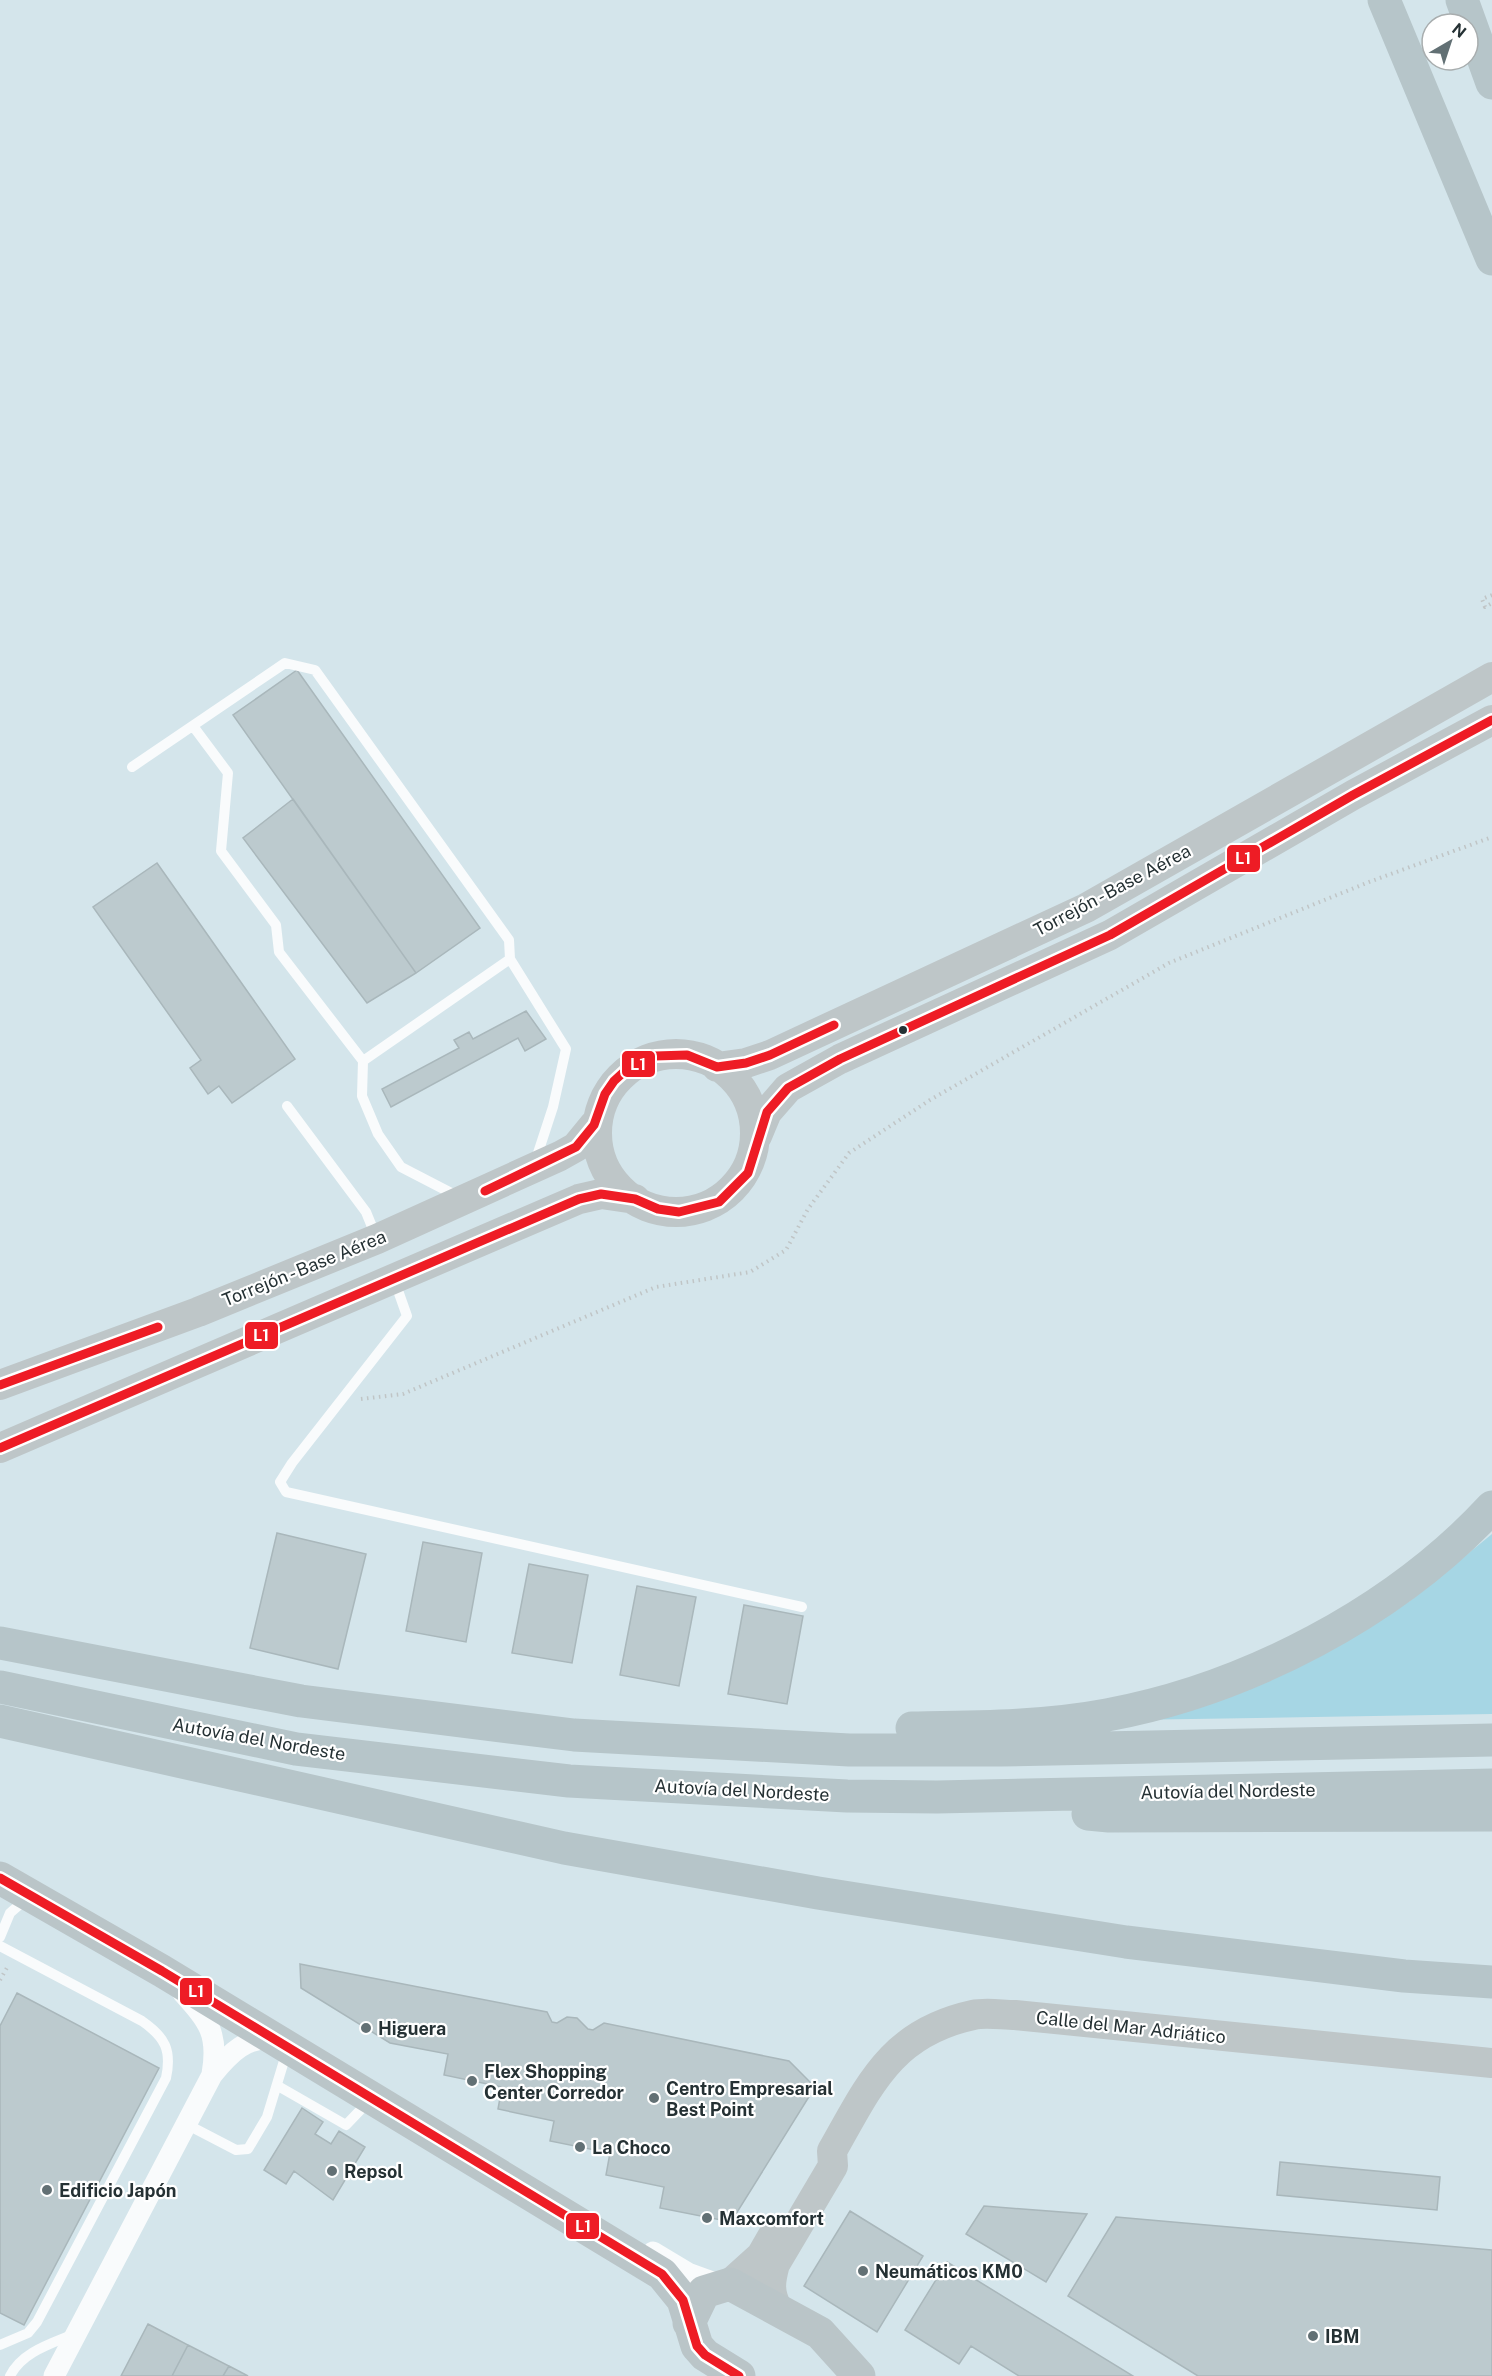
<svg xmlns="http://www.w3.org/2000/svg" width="1492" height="2376" viewBox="0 0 1492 2376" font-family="'Public Sans',sans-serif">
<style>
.green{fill:#a6d6e4}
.building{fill:#bccace;stroke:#a9b7bb;stroke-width:1.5}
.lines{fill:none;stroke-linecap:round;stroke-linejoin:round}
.path{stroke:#c0c5c6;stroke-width:4;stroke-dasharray:1.5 4.5;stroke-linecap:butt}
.lane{stroke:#f9fbfc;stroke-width:10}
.street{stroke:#f9fbfc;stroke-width:21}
.secondary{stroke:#bec6c8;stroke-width:30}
.primary{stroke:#bac5c8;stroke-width:33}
.highway{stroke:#b6c5c9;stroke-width:33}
.bus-1-casing{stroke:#fff;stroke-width:14}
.bus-1{stroke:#ee1c25;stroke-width:9}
.bus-dot{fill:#253134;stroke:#fff;stroke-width:2}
.poi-dot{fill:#627074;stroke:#fff;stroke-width:2}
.labels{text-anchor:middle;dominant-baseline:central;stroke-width:4.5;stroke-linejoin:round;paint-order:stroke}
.street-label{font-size:18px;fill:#253134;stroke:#fff}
.poi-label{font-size:18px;font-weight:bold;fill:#253134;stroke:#fff;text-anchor:start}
.line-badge{stroke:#fff;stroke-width:2}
.badge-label{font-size:16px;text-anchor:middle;font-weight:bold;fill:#fff}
</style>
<rect width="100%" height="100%" fill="#d4e5eb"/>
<path class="green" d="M1492 1534V1714L1128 1720 1315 1655 1410 1601Z"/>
<path class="building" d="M297 670 480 928 416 973 233 715Z
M293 799 416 973 367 1003 243 838Z
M157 863 295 1059 232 1103 219 1086 208 1094 190 1068 201 1060 93 907Z
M526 1011 546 1039 525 1051 518 1038 391 1107 382 1089 459 1048 454 1040 469 1032 473 1039Z
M277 1533 366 1554 338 1669 250 1648Z
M423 1542 482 1553 466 1642 406 1631Z
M529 1564 588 1575 572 1663 512 1653Z
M637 1586 696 1597 679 1686 620 1675Z
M744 1605 803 1616 787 1704 728 1694Z
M300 1964 547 2012 552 2022 557 2023 567 2017 577 2018 588 2029 593 2030 604 2023 789 2061 815 2087 731 2222 660 2208 664 2187 606 2175 610 2153 550 2141 554 2121 498 2109 502 2087 444 2075 448 2054 390 2043 301 1988Z
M17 1993 159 2068 24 2325 0 2313V2026Z
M302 2108 323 2122 315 2134 331 2144 339 2131 365 2147 333 2200 294 2171 286 2184 264 2170Z
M1280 2162 1440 2177 1437 2210 1277 2195Z
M984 2206 1087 2214 1046 2282 966 2234Z
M850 2211 923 2256 877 2332 804 2286Z
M1116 2217 1492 2250V2376H1198L1068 2296Z
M947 2262 1133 2376H1019L971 2346 959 2364 905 2330Z
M148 2324 188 2345 172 2376H121Z
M188 2345 229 2366 223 2376H172Z
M229 2366 248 2376H223Z"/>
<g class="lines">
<path class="path" d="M1492 595 1482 599 1485 607 1492 603
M361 1399 403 1394 656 1287 750 1272 786 1250 808 1209 849 1153 930 1100 1169 963 1369 882 1492 837
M0 1980 8 1966"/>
<path class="lane" d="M193 726 228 773 221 851 276 925 279 952 363 1061
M132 767 285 663 315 670 509 940 510 959
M287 1106 366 1212 377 1239
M459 1197 401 1167 378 1134 362 1096 363 1061 510 959 566 1049 553 1107 535 1162
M395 1282 407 1316 292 1463 280 1482 286 1492 802 1607
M0 1937 10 1913 26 1899
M0 1946 142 2021C165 2037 172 2050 166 2078L37 2322 28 2333 0 2345
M278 2086 346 2125 369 2101
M186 2124 236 2150 248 2149 267 2117 287 2051
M10 2376C22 2352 50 2344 74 2334"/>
<path class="street" d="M183 1993C209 2022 219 2034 212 2074
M653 2252 688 2273 721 2285
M54 2376 212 2075C230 2053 247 2035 277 2039"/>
<path class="secondary" d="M597 1133a79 79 0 1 1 158 0a79 79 0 1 1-158 0Z
M717 1067 746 1063 770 1055 1086 908 1492 677
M757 1136 767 1112 788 1088 840 1059 1110 935 1353 795 1492 720
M0 1385 198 1312 377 1239 560 1156 576 1147 594 1125
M0 1448 579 1199 601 1194 635 1199
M730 2284 761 2256 776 2230
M777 2308C769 2292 770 2282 775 2264L833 2166 832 2151C870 2084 891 2033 973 2015 986 2012 1002 2015 1015 2015L1492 2063"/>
<path class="primary" d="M0 1878 162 1971 662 2274 683 2300 697 2346 705 2355 739 2376
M689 2323 704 2292 730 2284 820 2333 859 2376"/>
<path class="highway" d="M1384 0 1492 259
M1462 0 1492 83
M0 1643 301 1701 574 1735 849 1750H1001L1492 1740
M0 1687 296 1749 569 1781 847 1796 937 1797 1492 1785
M0 1721 564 1848 818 1893 1126 1942 1404 1976 1492 1982
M912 1728C977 1727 1043 1727 1107 1715 1247 1689 1395 1612 1492 1507
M1088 1814 1109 1816 1492 1815"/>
<defs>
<path id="bus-1" d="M485 1191 576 1147 594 1125 605 1094 614 1081 626 1070 655 1056 687 1055 717 1067 746 1063 770 1055 834 1025
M0 1385 158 1327
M0 1448 579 1199 601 1194 635 1199 658 1209 679 1212 719 1202 748 1173 767 1112 788 1088 840 1059 1110 935 1353 795 1492 720
M0 1878 162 1971 662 2274 683 2300 697 2346 705 2355 739 2376"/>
</defs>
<use href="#bus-1" class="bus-1-casing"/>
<use href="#bus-1" class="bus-1"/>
</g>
<circle class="bus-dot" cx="903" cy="1030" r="5"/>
<g class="poi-dot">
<circle cx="366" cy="2028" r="6"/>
<circle cx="472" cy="2081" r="6"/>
<circle cx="654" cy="2098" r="6"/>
<circle cx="580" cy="2147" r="6"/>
<circle cx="332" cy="2171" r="6"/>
<circle cx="47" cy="2190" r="6"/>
<circle cx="707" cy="2218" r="6"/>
<circle cx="863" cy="2271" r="6"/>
<circle cx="1313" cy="2336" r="6"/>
</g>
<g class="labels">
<g class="street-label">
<text transform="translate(1112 890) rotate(-28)">Torrejón - Base Aérea</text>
<text transform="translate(304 1268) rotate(-22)">Torrejón - Base Aérea</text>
<text transform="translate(259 1739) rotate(10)">Autovía del Nordeste</text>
<text transform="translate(742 1790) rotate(3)">Autovía del Nordeste</text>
<text transform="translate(1228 1791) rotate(-1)">Autovía del Nordeste</text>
<text transform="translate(1131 2027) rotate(6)">Calle del Mar Adriático</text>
</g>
<g class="poi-label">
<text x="378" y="2028">Higuera</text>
<text x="484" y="2071">Flex Shopping<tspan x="484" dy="21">Center Corredor</tspan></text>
<text x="666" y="2088">Centro Empresarial<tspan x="666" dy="21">Best Point</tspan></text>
<text x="592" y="2147">La Choco</text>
<text x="344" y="2171">Repsol</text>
<text x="59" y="2190">Edificio Japón</text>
<text x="719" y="2218">Maxcomfort</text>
<text x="875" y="2271">Neumáticos KM0</text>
<text x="1325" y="2336">IBM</text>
</g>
</g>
<g class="line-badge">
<rect x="1226" y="844" width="35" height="29" rx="6" fill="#ee1c25"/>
<rect x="621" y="1050" width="35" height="28" rx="6" fill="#ee1c25"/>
<rect x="244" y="1321" width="35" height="29" rx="6" fill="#ee1c25"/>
<rect x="179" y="1977" width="34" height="29" rx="6" fill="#ee1c25"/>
<rect x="565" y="2212" width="35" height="28" rx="6" fill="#ee1c25"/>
</g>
<g class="badge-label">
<text x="1243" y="864">L1</text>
<text x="638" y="1070">L1</text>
<text x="261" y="1341">L1</text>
<text x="196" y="1997">L1</text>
<text x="583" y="2232">L1</text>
</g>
<g transform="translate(1450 42) rotate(39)"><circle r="28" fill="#ffffff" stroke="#a8adae" stroke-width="1.5"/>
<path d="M0-4.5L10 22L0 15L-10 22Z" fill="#627074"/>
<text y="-9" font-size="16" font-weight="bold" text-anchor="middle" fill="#253134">N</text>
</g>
</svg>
